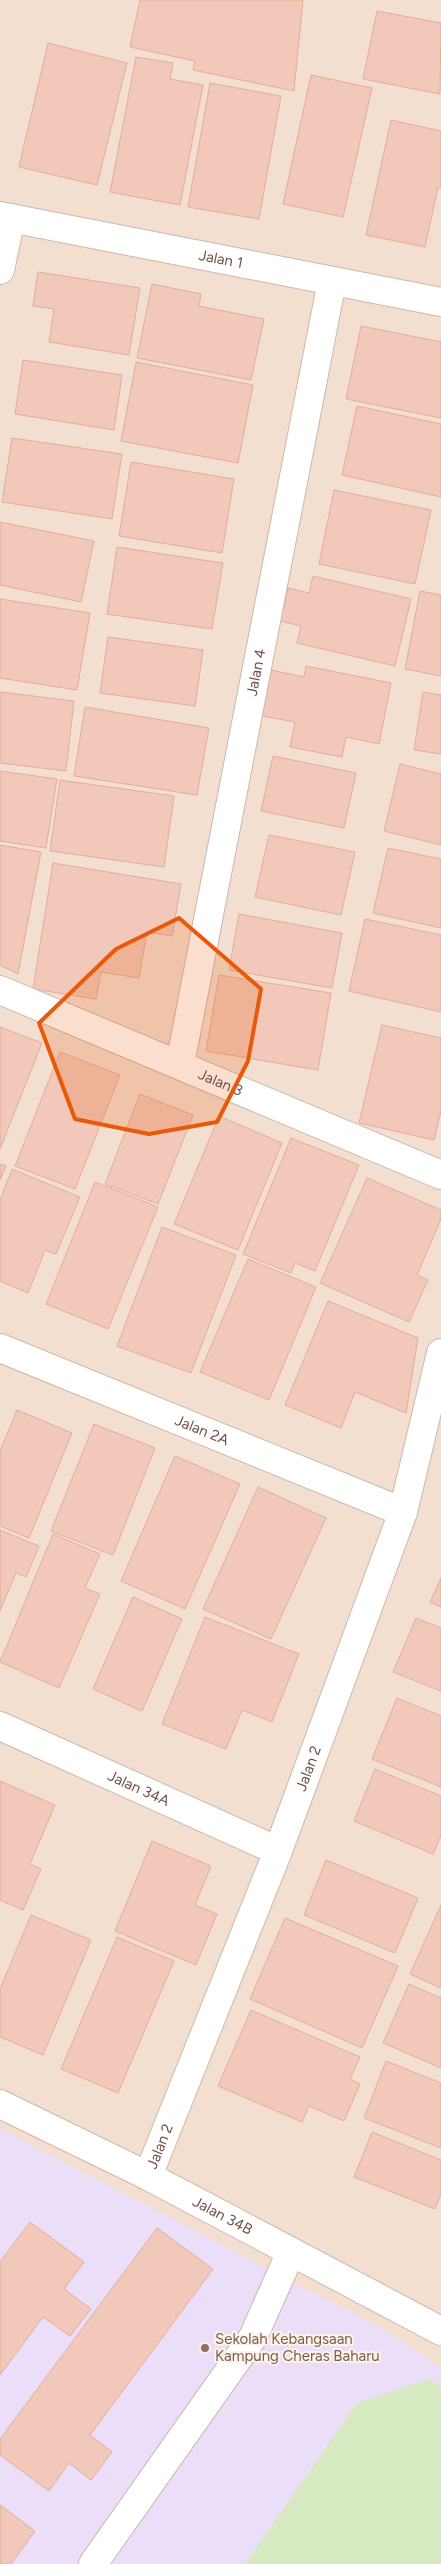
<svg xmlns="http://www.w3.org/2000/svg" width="441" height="2564" viewBox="0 0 441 2564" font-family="Figtree,sans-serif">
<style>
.residential{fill:#f3dfd0}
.education{fill:#ebdef8}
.green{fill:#d6e9c0}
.building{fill:#f1c8b9;stroke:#e4ac9a}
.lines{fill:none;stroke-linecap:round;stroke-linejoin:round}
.minor-casing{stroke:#cfb6ab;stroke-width:30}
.minor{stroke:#fff;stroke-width:28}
.marked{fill:#e8590c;fill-opacity:0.2;stroke:#e8590c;stroke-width:4;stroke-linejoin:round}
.education-dot{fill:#8d6e63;stroke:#fff3e7;stroke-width:2}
.labels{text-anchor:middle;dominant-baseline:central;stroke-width:4;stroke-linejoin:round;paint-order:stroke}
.street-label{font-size:15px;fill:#735248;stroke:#fff3e7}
.education-label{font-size:15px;fill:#785e54;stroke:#fff3e7;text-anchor:start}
</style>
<rect width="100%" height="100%" fill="#fceee1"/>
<path class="residential" d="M0 0H441V2564H0Z"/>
<path class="education" d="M0 2129 381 2328 441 2367V2564H0Z"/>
<path class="green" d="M429 2379 441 2387V2564H245L357 2403Z"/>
<path class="building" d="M140 0H303L294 91 193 70 195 61 130 47Z
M377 11 441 23 440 94 363 79Z
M48 43 127 63 97 185 19 167Z
M136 57 173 63 170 79 203 85 180 205 110 192Z
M311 75 372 88 343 217 283 204Z
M210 83 281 96 259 219 188 207Z
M391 120 441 131V188L438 187 425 247 366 235Z
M38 272 140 288 129 355 49 342 54 309 33 306Z
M152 284 201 294 199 306 264 319 251 380 137 358Z
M361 326 441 342V418L346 399Z
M23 360 122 375 114 430 15 414Z
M136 362 253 385 238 463 121 441Z
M357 406 441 424V497L342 475Z
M12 438 122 454 112 519 2 502Z
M131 462 234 479 222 553 119 536Z
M334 490 431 510 415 584 319 564Z
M0 522 94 541 81 602 0 585Z
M117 547 223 563 212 629 107 614Z
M313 576 411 599 395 666 297 643 301 626 280 621 288 588 309 593Z
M420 591 441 595V676L405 669Z
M0 599 90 613 77 690 0 678Z
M108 637 203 650 195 706 100 693Z
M306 666 391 683 379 744 346 737 342 757 290 747 295 722 262 716 271 670 304 677Z
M0 692 74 701 66 771 0 763Z
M423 692 441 695V754L414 750Z
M85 707 209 728 197 795 74 776Z
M273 756 356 773 344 828 261 811Z
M400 764 441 774V845L384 831Z
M0 771 57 779 46 848 0 841Z
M60 780 174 796 164 867 50 851Z
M269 835 355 852 341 915 255 897Z
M0 845 41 852 18 974 0 965Z
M388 848 441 859V928L373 913Z
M53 863 181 884 172 936 147 932 139 978 101 972 96 999 33 989Z
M239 914 342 933 332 988 229 970Z
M365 919 441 935V1012L349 991Z
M219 975 331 993 318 1070 206 1051Z
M382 1025 441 1038V1111L434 1140 359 1123Z
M0 1027 42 1043 0 1149Z
M60 1052 120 1075 75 1189 15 1166Z
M140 1094 193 1115 158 1204 105 1184Z
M219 1116 282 1143 238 1250 174 1224Z
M291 1138 359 1165 315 1271 295 1263 291 1273 243 1254Z
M0 1164 6 1166 0 1180Z
M12 1169 80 1197 56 1254 45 1250 28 1293 0 1281V1200Z
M367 1178 441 1210V1219L417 1275 428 1280 409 1322 320 1283Z
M95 1182 158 1207 108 1329 46 1304Z
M162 1227 236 1255 191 1373 117 1346Z
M248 1259 316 1287 269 1400 200 1372Z
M328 1301 418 1338 406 1413 355 1392 341 1428 285 1405Z
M17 1410 72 1433 29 1538 0 1526V1451Z
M94 1424 155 1448 113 1555 51 1531Z
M175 1456 240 1484 185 1609 121 1581Z
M258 1487 326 1518 271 1639 203 1609Z
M0 1530 39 1546 26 1577 16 1573 0 1611Z
M53 1534 100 1554 85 1588 100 1594 59 1688 0 1662Z
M441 1578V1607L430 1602Z
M133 1597 182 1619 142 1711 93 1689Z
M205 1617 299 1654 272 1722 242 1710 226 1749 162 1724Z
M416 1618 441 1628V1691L393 1672Z
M397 1698 441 1716V1787L372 1759Z
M375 1769 441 1796V1836L433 1854 354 1821Z
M0 1781 55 1805 30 1864 41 1869 23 1910 0 1900Z
M152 1841 211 1866 195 1905 217 1914 196 1965 115 1931Z
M326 1860 418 1898 395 1953 304 1915Z
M441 1905V1988L410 1974Z
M31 1915 91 1940 43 2055 0 2037V1989Z
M285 1918 398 1966 362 2048 250 1999Z
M117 1937 174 1961 118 2093 61 2069Z
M409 1984 441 1998V2068L383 2043Z
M251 2010 360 2057 350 2079 360 2084 344 2121 309 2106 302 2122 218 2086Z
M386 2061 441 2083V2148L364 2118Z
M372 2132 441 2160V2194L435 2209 354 2177Z
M30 2222 84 2262 64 2289 91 2309 70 2336 43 2317 0 2375V2262Z
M157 2228 213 2269 90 2435 112 2452 91 2480 69 2463 49 2491 0 2455V2439Z
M0 2505 35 2531 11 2564H0Z"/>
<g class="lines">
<defs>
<g id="minor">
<path id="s1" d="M0 216 441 302"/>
<path d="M0 270 11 218"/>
<path id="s2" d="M0 990 441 1175"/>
<path id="s3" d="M180 1064 332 281"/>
<path id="s4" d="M0 1348 403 1512"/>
<path id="s5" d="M0 1726 278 1851"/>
<path id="s6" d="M0 2104 148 2176 441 2331"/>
<path id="s7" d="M148 2176 278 1851 403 1512 441 1353"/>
<path d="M93 2564 253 2337 291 2252"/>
</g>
</defs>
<use href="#minor" class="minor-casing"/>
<use href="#minor" class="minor"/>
</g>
<path class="marked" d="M179 918 261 989 248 1061 217 1122 149 1134 75 1119 39 1023 116 949Z"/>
<circle class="education-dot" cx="205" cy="2348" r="5"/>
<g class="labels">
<g class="street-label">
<text stroke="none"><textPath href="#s1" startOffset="225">Jalan 1</textPath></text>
<text stroke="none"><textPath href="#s3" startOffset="399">Jalan 4</textPath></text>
<text stroke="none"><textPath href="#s2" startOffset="239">Jalan 3</textPath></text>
<text stroke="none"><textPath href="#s4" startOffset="218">Jalan 2A</textPath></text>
<text stroke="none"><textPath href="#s7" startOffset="438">Jalan 2</textPath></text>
<text stroke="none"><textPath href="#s5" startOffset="152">Jalan 34A</textPath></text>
<text stroke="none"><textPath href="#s7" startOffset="32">Jalan 2</textPath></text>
<text stroke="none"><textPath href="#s6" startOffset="249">Jalan 34B</textPath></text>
</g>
<g class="education-label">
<text x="215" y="2339">Sekolah Kebangsaan<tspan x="215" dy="17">Kampung Cheras Baharu</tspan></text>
</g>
</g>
</svg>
